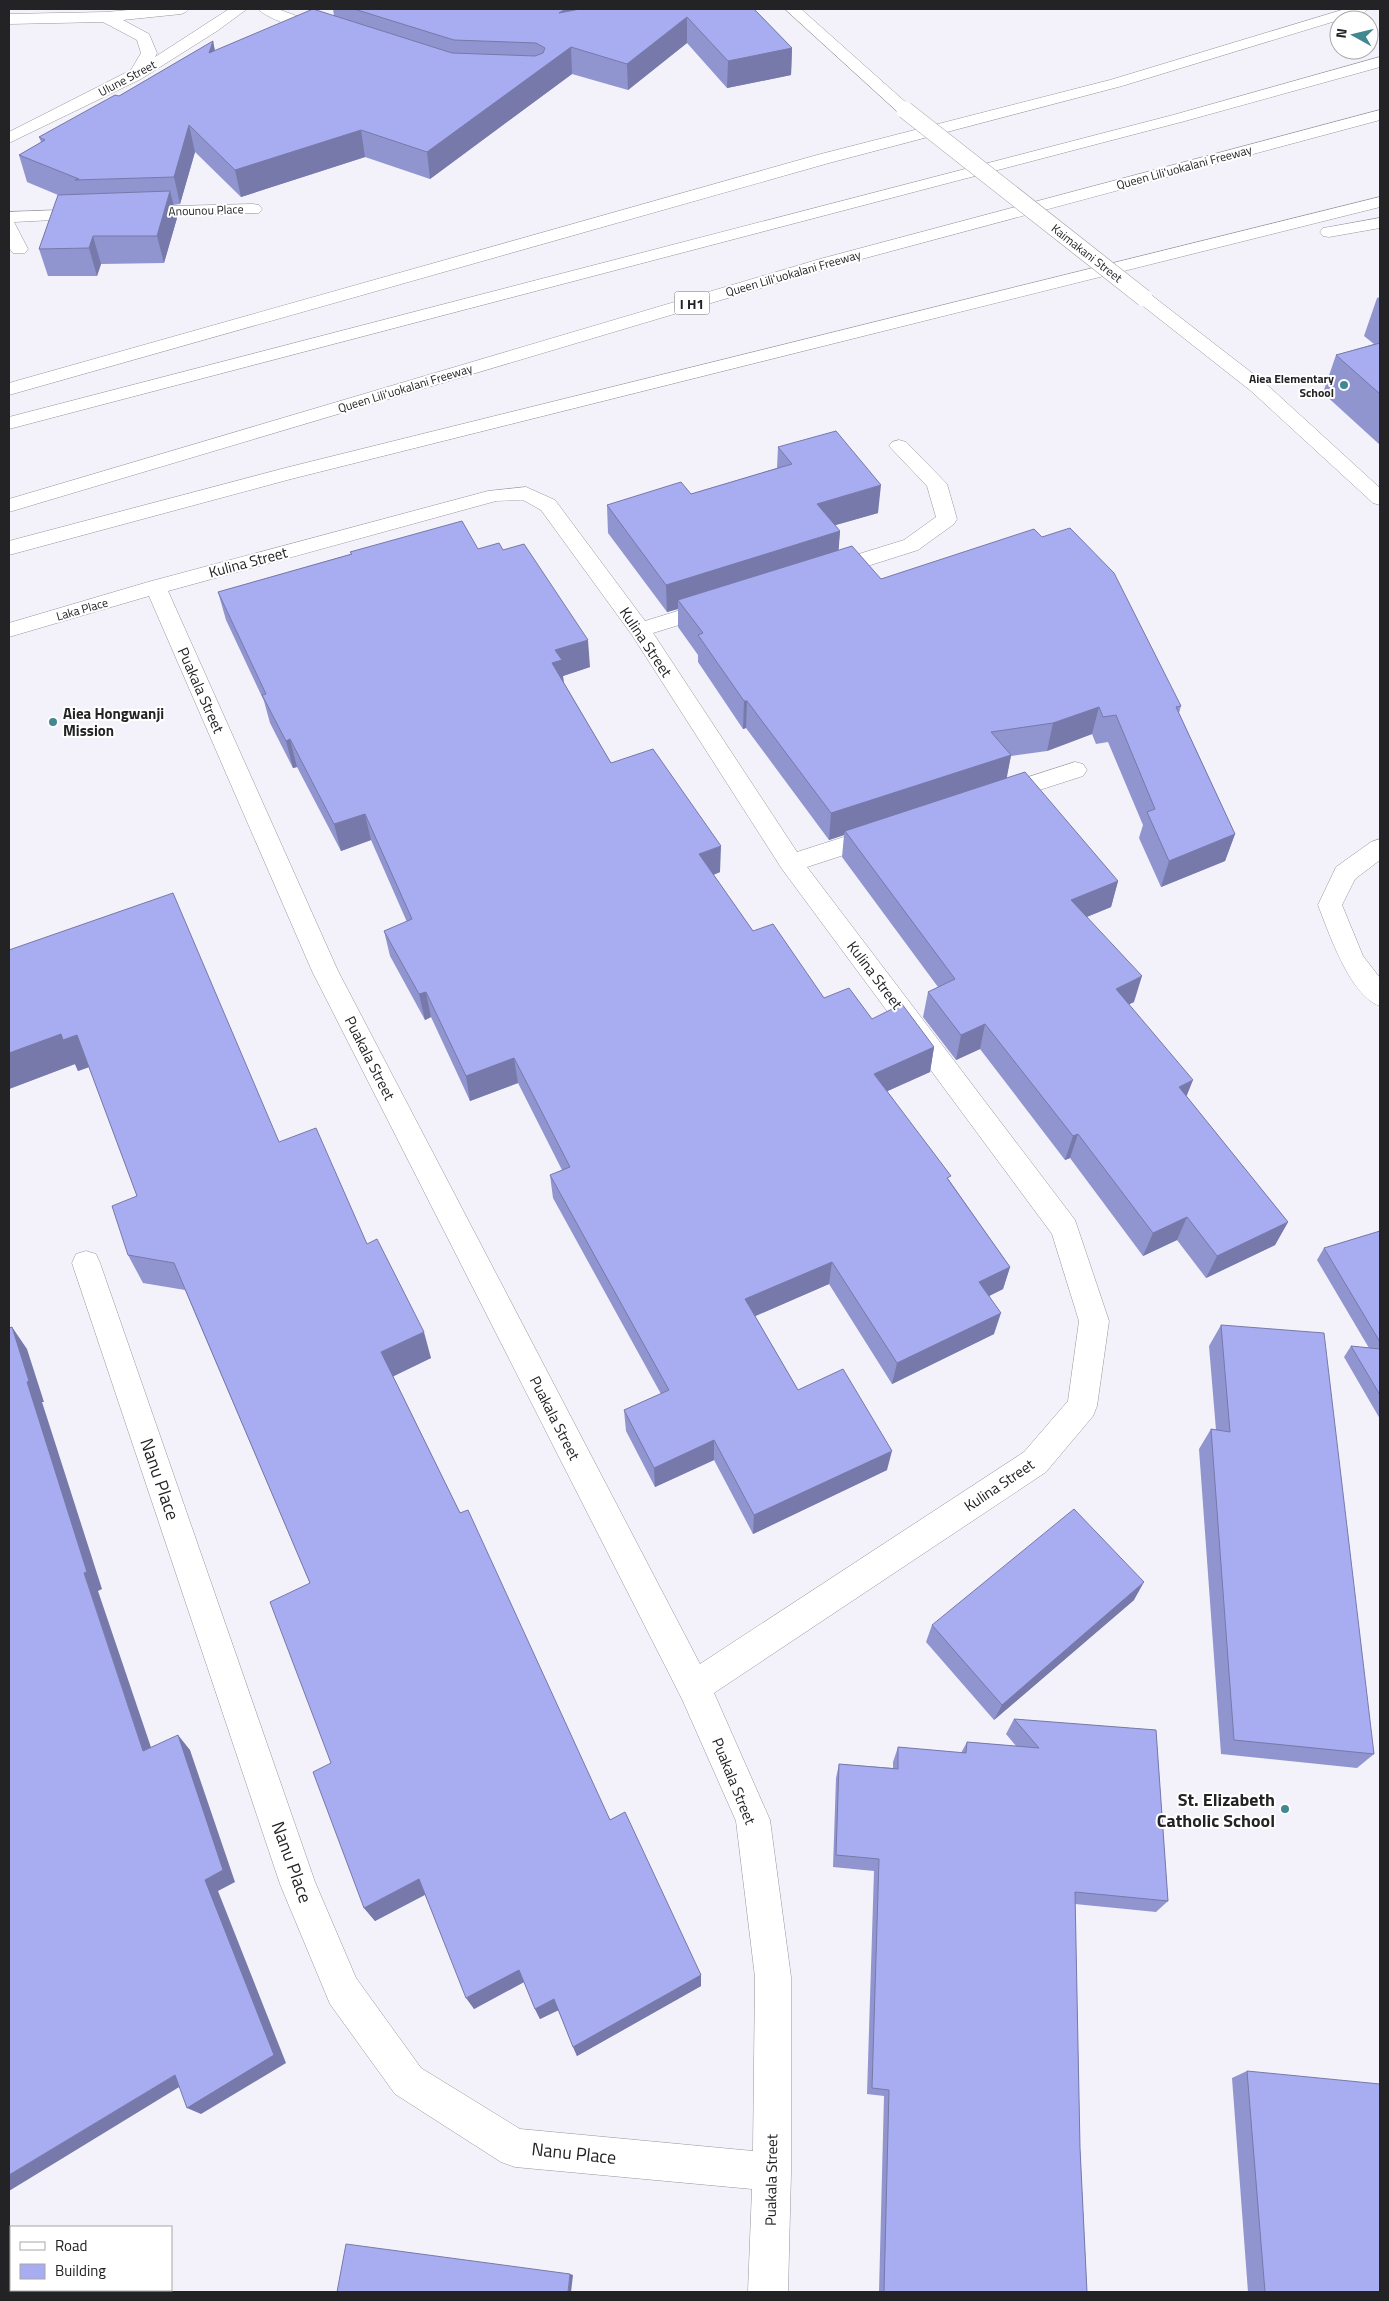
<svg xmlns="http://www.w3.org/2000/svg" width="1389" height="2301" viewBox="0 0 1389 2301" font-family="'Titillium Web',sans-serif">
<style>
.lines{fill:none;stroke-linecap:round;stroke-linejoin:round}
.minor-casing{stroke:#98969d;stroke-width:1}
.highway-casing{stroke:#98969d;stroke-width:1}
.minor{fill:#fff;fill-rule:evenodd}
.highway{fill:#fff;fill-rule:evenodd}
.minor-bridge-casing{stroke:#98969d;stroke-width:18;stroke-linecap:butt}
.minor-bridge{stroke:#fff;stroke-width:17}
.wall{fill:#9095d0}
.shaded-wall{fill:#7679a9}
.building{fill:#a8adf2;stroke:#7679a9}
.poi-dot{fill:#418891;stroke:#fff;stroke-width:2}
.labels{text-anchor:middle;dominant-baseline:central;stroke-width:4;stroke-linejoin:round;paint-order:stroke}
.far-street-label{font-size:12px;fill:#232225;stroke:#fff}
.far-poi-label{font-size:12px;font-weight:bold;fill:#232225;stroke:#fff;text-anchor:end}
.shield{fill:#fff;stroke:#656466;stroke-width:1}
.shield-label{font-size:14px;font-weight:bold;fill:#232225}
.street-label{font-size:15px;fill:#232225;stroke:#fff}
.poi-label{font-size:15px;font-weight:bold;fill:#232225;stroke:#fff;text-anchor:start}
.near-street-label{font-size:18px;fill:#232225;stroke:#fff}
.near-poi-label{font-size:18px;font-weight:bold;fill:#232225;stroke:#fff;text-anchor:end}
</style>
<rect width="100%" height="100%" fill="#f3f1f9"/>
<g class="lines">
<defs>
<path id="minor" d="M140 9H189L186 12 181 14 123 20 149 34 157 53 155 57 229 9H247L217 31 141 79 9 143V132L131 70 141 53 137 40 103 22 9 24V14L106 12Z
M258 9H278L329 28 332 31 329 34C318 37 266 19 258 9Z
M785 9H801L911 107 913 110 911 113H899Z
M253 204 259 205 262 209 259 213 137 217 131 216 128 212 131 208 137 207Z
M87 209 93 210 96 214 93 218 14 222 28 249 25 253H13L10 249 9 212Z
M1144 292 1150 294 1265 383 1380 488V505L1373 503 1251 391 1138 302 1135 298 1138 294Z
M899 440 906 442 947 484 957 519 954 524 918 550 836 576 828 578 820 576 817 571 820 566 904 540 936 517 927 486 889 446 892 442Z
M526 487 555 500 645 621 713 600 721 602 724 607 721 612 653 633 797 852 878 826 887 829 890 835 887 841 807 867 1075 1220 1109 1321 1097 1406 1093 1416 1046 1472 714 1693 770 1820 791 1977V2172L788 2292H748L752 2189 515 2167 501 2162 395 2094 330 2004 280 1884 72 1263 76 1254 86 1251 96 1254 100 1263 315 1882 356 1978 421 2068 520 2129 753 2151 755 1977 736 1821 682 1699 312 971 149 596 9 637V623L148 582 488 491ZM523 500 541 510 632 635 782 869 1052 1234 1079 1321 1068 1401 1024 1452 700 1664 338 971 168 591 496 501Z
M1075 762 1083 764 1087 770 1083 776 999 803 991 801 987 795 991 789Z
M1380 839V860L1355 879 1342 905 1363 956 1380 978V1006C1350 996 1329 933 1318 905L1336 867 1371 842Z"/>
<path id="highway" d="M1345 9H1368L1365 12 1122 86 829 163 9 395V383L817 155 1110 80Z
M1380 57V67L1185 121 9 429V417L1173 115Z
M1380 110V120L832 267 9 512V499L820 259Z
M1380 197V207L291 479 9 555V541L285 468Z
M1380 218V228L1329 237 1323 236 1320 232 1323 228 1329 227Z"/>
</defs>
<use href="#minor" class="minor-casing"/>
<use href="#highway" class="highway-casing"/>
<use href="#minor" class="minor"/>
<use href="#highway" class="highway"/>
<defs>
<path id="minor-bridge" d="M905 110 1144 298"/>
</defs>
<use href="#minor-bridge" class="minor-bridge-casing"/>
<use href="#minor-bridge" class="minor-bridge"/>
</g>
<path class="wall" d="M333 9H754L792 48 791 75 727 88 687 43 628 90 572 74 430 179 365 157 241 197 195 152 180 204 173 205 177 218 164 263 101 264 97 276H48L39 249 58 195 27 182 19 155 41 142 39 137 119 96 213 41 215 51 334 16Z
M1380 297V445L1323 393 1336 355 1374 344 1364 336 1377 298Z
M778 447 878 513 835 525 840 531 838 550 881 579 1181 706 1179 713 1235 834 1225 861 1161 887 1139 838 1143 825 1108 742 1096 744 1092 734 1047 751 1011 756 1006 778 1118 881 1111 907 1087 917 1134 1002 1128 1004 1186 1096 1288 1222 1275 1245 1206 1278 1177 1240 1143 1256 1070 1158 1065 1160 980 1049 956 1060 923 1017 928 992 938 987 842 857 844 835 829 840 746 728 743 729 698 662V655L678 627V609L667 612 608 533 607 505 691 494 777 468Z
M478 549 503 550 590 667 563 676 564 683 611 763 720 872 713 875 753 931 824 998 872 1019 934 1047 930 1072 887 1091 1010 1267 1003 1289 989 1296 994 1334 892 1384 829 1284 755 1316 798 1390 887 1470 753 1534 714 1460 655 1487 626 1431 624 1410 661 1394 553 1198 550 1175 562 1170 518 1083 470 1101 431 1017 425 1020 390 956 384 931 407 922 371 840 341 851 297 767 293 768 270 723 264 701 226 620 218 592 351 554 350 552Z
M9 950 279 1142 367 1244 431 1358 393 1376 610 1820 701 1975V1986L577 2056 558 2010 540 2019 535 2009 524 1982 474 2009 425 1895 375 1921 364 1908 331 1763 310 1583 185 1290 143 1283 128 1255 137 1196 89 1067 78 1071 75 1064 9 1089Z
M1380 1231V1419L1344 1357 1351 1346 1369 1348 1317 1260 1324 1248Z
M1221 1325 1374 1754 1357 1768 1221 1754 1199 1449 1211 1429 1216 1430 1209 1346Z
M1134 1600 994 1720 926 1642 932 1625Z
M1014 1719 1156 1730 1168 1901 1156 1912 1075 1904 1080 2148 1087 2292H879L884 2096 867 2094 874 1871 833 1867 836 1778 839 1764 893 1768V1762L898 1747 961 1753 967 1742 1016 1746 1006 1734Z
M1247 2071 1380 2292H1248L1232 2078Z"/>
<path class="shaded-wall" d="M566 9H604L559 13Z
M687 17V43L628 90 627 64Z
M213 41 218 68 209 53Z
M571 47 572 74 430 179 427 152Z
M792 48 791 75 727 88 728 61Z
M189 125 195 152 180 204 174 177Z
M361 130 365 157 241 197 235 170Z
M170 191 177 218 164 263 157 236Z
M93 236 101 264 97 276 89 248Z
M881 485 878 513 815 531 817 504Z
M840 531 838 559 678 600V609L667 612 666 585Z
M588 640 590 667 563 676 564 687 552 663 555 650Z
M744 701H747L746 728 743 729Z
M1099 707 1092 734 1047 751 1053 723Z
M290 739 297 767 293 768 286 741Z
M1011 755 1006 782 845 831 844 835 829 840 831 813Z
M365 814 371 840 341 851 334 824Z
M1235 834 1225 861 1161 887 1169 861Z
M721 846 720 872 699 881V854Z
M1118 881 1111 907 1064 926 1071 900Z
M1142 976 1134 1002 1108 1015 1116 989Z
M426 992 431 1017 425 1020 419 994Z
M985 1024 980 1049 956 1060 961 1035Z
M61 1034 77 1035 92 1066 78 1071 75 1064 9 1089V1053Z
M934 1047 930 1072 870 1099 874 1074Z
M514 1058 518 1083 470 1101 466 1076Z
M1193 1080 1183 1105 1179 1087Z
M1078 1134 1070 1158 1065 1160 1073 1136Z
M1187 1217 1177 1240 1143 1256 1153 1233Z
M1288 1222 1275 1245 1206 1278 1217 1256Z
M832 1262 829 1284 744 1321 745 1299Z
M1010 1267 1003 1289 973 1304 979 1282Z
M1001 1313 994 1334 892 1384 897 1363Z
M12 1327 27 1349 44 1402H42L102 1589 98 1591 157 1765 143 1751 84 1573 27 1382Z
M424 1332 431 1358 390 1378 381 1352Z
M714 1440V1460L655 1487 654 1468Z
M892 1451 887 1470 753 1534 754 1515Z
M1144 1582 1134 1600 994 1720 1002 1705Z
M178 1735 190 1750 235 1882 218 1891 286 2063 201 2114 187 2108 205 1880Z
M419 1879 428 1893 375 1921 364 1908Z
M519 1970 524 1982 474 2009 466 1998Z
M701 1975V1986L577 2056 573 2047Z
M554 1999 559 2010 540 2019 535 2009Z
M175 2075 189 2081 9 2191V2175Z
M570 2274 573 2275 571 2292H568Z"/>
<path class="building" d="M313 9 452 53 535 56 543 53 545 48 536 43 454 40 354 9H566L559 13 580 9H754L792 48 728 61 687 17 627 64 571 47 427 152 361 130 235 170 189 125 174 177 75 180 79 179 19 155 45 140 39 137 115 95 119 96 213 41 209 53Z
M170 191 157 236H93L89 248 39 249 58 195Z
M1380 343V394L1336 355Z
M836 431 881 485 817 504 840 531 666 585 607 505 681 482 691 494 792 464 778 447Z
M462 521 478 549 499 543 503 550 524 544 588 640 555 650 562 660 552 663 611 763 653 749 721 846 699 854 753 931 773 924 824 998 849 988 872 1019 902 1004 934 1047 874 1074 951 1176 947 1178 1010 1267 979 1282 1001 1313 897 1363 832 1262 745 1299 798 1390 843 1369 892 1451 754 1515 714 1440 654 1468 624 1410 669 1390 550 1175 570 1167 514 1058 466 1076 426 992 419 994 384 931 412 919 365 814 334 824 290 739 286 741 262 695 266 694 218 592 352 554 350 552Z
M1070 528 1114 573 1181 706 1176 707 1235 834 1169 861 1147 812 1155 809 1116 715 1103 717 1099 707 1053 723 991 732 1011 755 831 813 747 701H744L698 635 703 633 678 600 852 546 881 579 1034 529 1042 537Z
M1025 772 1118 881 1071 900 1142 976 1116 989 1193 1080 1179 1087 1288 1222 1217 1256 1187 1217 1153 1233 1078 1134 1073 1136 985 1024 961 1035 928 992 955 979 845 831Z
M173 893 279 1142 316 1128 367 1244 377 1239 424 1332 381 1352 460 1513 468 1510 610 1820 625 1812 701 1975 573 2047 554 1999 535 2009 519 1970 466 1998 419 1879 364 1908 313 1772 331 1763 270 1602 310 1583 174 1263 128 1255 112 1206 137 1196 77 1035 63 1040 61 1034 9 1053V950Z
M1380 1231V1342L1324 1248Z
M1221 1325 1324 1333 1374 1754 1234 1740 1211 1429 1230 1432Z
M12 1327 29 1381 27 1382 87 1572 84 1573 143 1751 178 1735 223 1870 205 1880 274 2055 187 2108 175 2075 9 2175V1328Z
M1351 1346 1380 1349V1395Z
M1074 1509 1144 1582 1002 1705 932 1625Z
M1014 1719 1156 1730 1168 1901 1075 1892 1080 2148 1087 2292H884L889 2090 872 2088 879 1859 836 1855 839 1764 898 1769V1747L966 1753 967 1742 1039 1748Z
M1247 2071 1380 2084V2292H1265Z
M346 2244 570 2274 568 2292H337Z"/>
<g class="poi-dot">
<circle cx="1344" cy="385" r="5"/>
<circle cx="53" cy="722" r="5"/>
<circle cx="1285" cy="1809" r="5"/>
</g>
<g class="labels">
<g class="far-street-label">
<text transform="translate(127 78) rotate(-28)">Ulune Street</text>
<text transform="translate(1184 167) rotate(-15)">Queen Liliʻuokalani Freeway</text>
<text transform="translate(206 210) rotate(-2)">Anounou Place</text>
<text transform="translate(1087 253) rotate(38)">Kaimakani Street</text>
<text transform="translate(793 273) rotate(-16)">Queen Liliʻuokalani Freeway</text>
<text transform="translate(405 388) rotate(-17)">Queen Liliʻuokalani Freeway</text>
<text transform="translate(82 609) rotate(-16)">Laka Place</text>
</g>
<g class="far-poi-label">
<text x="1334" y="378">Aiea Elementary<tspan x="1334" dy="14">School</tspan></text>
</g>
<rect class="shield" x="674.5" y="291.5" width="35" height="23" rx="4"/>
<g class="shield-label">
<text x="692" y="303">I H1</text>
</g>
<g class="street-label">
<text transform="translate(248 562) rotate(-15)">Kulina Street</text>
<text transform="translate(646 642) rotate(56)">Kulina Street</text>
<text transform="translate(201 690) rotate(66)">Puakala Street</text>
<text transform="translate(875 975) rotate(53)">Kulina Street</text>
<text transform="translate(370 1058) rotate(63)">Puakala Street</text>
<text transform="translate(555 1418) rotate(63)">Puakala Street</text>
<text transform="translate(999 1485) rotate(-34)">Kulina Street</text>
<text transform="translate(734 1781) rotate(68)">Puakala Street</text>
<text transform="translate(771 2180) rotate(-89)">Puakala Street</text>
</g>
<g class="poi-label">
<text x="63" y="713">Aiea Hongwanji<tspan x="63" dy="17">Mission</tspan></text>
</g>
<g class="near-street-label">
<text transform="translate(160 1479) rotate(71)">Nanu Place</text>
<text transform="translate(292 1862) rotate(70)">Nanu Place</text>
<text transform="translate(574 2153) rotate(6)">Nanu Place</text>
</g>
<g class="near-poi-label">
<text x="1275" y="1799">St. Elizabeth<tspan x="1275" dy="21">Catholic School</tspan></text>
</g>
</g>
<rect width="1389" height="2301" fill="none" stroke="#232225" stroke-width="20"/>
<rect x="10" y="2226" width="162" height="65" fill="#ffffff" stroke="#a7a7a8"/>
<rect x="20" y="2242" width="25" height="8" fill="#ffffff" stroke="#a7a7a8"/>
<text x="55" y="2251" font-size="15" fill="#232225">Road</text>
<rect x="20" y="2264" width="25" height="15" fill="#a8adf2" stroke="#a7a7a8"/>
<text x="55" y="2276" font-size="15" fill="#232225">Building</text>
<g transform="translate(1354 35) rotate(278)"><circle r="24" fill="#ffffff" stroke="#a7a7a8"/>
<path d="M0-4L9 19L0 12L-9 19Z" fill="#418891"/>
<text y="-8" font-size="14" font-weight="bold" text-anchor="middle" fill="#232225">N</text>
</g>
</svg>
